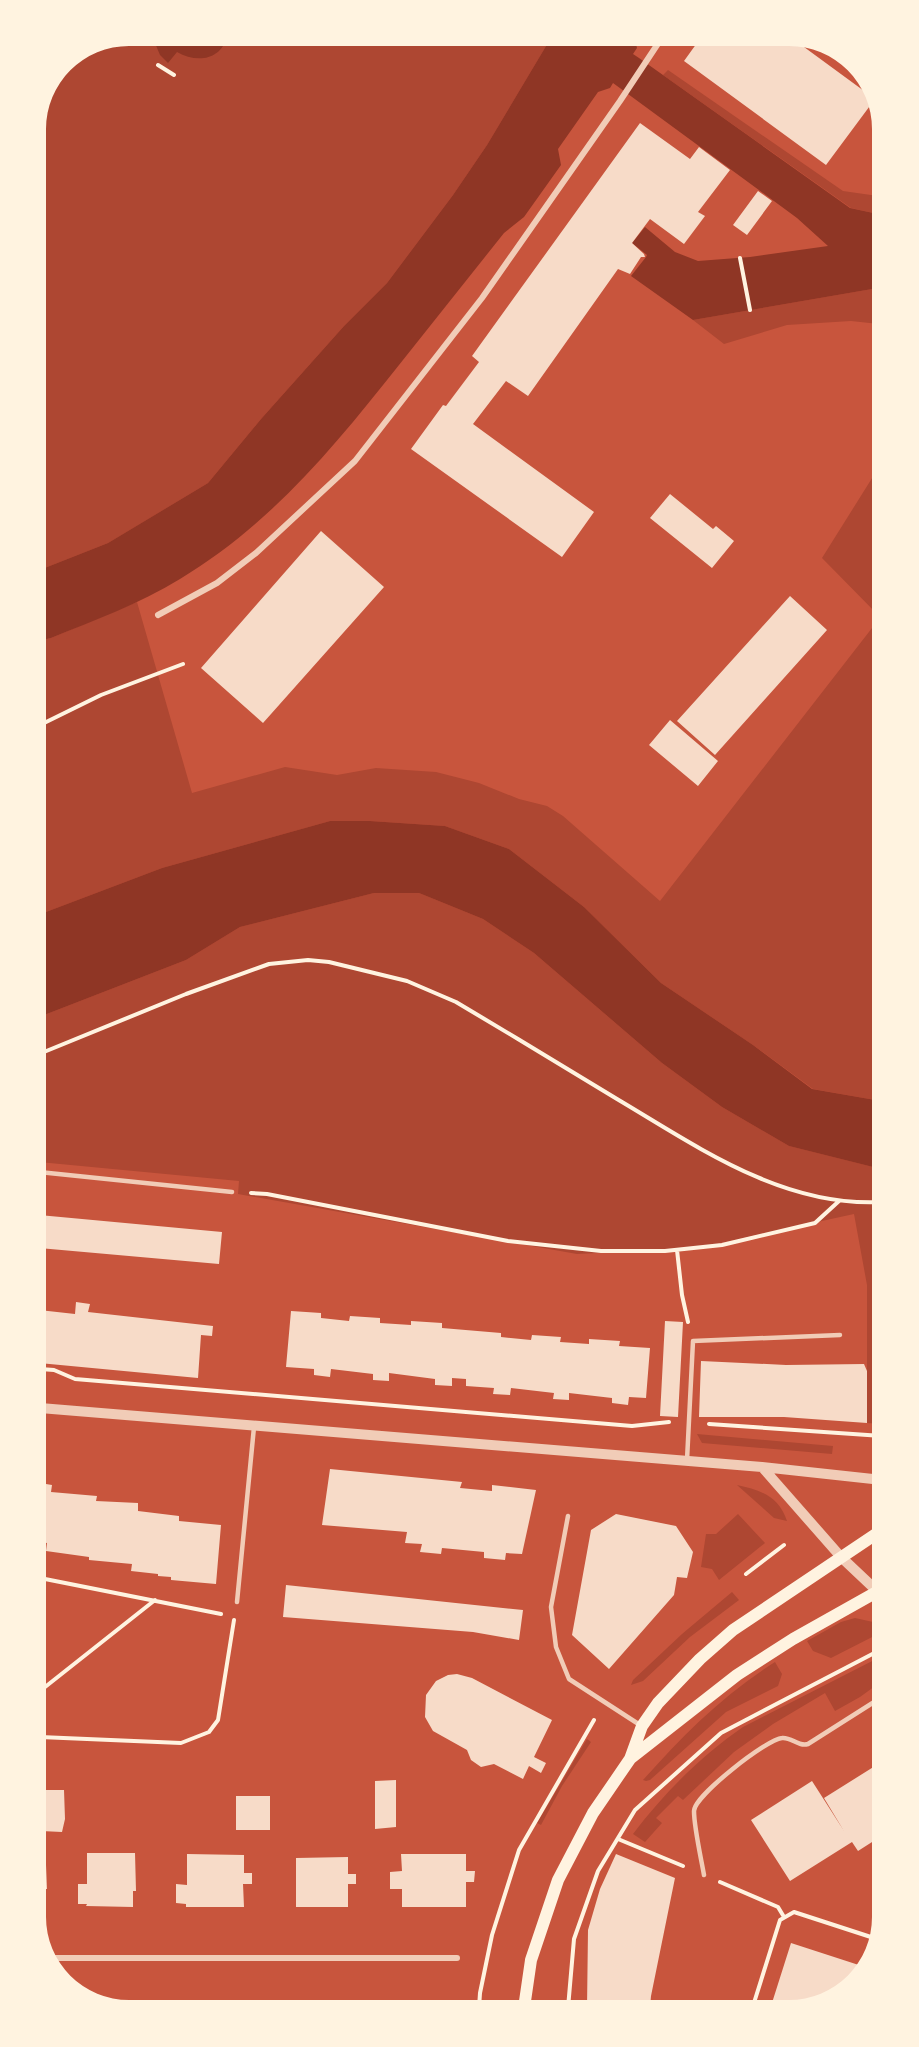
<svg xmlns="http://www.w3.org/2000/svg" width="919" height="2047" viewBox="0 0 919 2047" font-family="Rubik,sans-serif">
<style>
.green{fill:#ae4732}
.water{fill:#8f3625}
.building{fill:#f7dbc8}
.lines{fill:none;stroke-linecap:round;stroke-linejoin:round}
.path{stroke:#fff3e0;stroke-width:4}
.service{stroke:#f1ccb7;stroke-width:4.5}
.minor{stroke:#f1ccb7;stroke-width:6}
.tertiary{stroke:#f1ccb7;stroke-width:10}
.secondary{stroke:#fff3e0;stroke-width:12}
</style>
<rect width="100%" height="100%" fill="#c8553d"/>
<path class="green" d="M129 36H552L487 145 453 195 387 283 344 326 261 419 208 483 108 543 37 571 36 123 64 63Z
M668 70 843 191 878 196V214L851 208 663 75Z
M878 288 879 324 851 321 787 325 724 344 693 320Z
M879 467V616L822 558Z
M137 602 192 793 285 767 337 775 376 768 436 772 479 783 519 799 547 806 563 816 660 901 879 619 881 1101 813 1089 753 1045 661 983 584 907 509 849 445 826 370 821H330L162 868 38 915V641L51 638Z
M374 893H419L483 919 534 953 662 1063 722 1107 789 1146 881 1169 882 1424 867 1423V1285L854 1214 698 1248 577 1254 238 1194 239 1181 39 1162V1017L186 960 240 927Z
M697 1434 833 1446 832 1454 702 1443Z
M737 1485C760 1490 779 1496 787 1521L774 1518Z
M738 1514 765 1543 719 1580 712 1569 701 1567 706 1534H716Z
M732 1592 739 1600 690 1637 643 1681 631 1685 633 1680 682 1634Z
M855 1618 882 1624V1632L831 1658 813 1651 807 1641 841 1622Z
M882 1656V1681L860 1697 835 1711 825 1693 773 1724 734 1752 683 1800 678 1796 656 1818 662 1823 645 1842 633 1834C664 1793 701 1756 743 1727Z
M775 1662 782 1674 778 1686 726 1712 650 1780 646 1781 643 1780C683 1735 724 1694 775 1662Z
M587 1739 591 1742 562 1786 541 1825 537 1823Z"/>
<path class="water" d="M152 36H227C221 61 196 63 177 52L168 63 160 55Z
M552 36H634L637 48 633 54 639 58 850 208 878 214V288L693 320 631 276 646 257 647 255 632 243 645 227 675 252 698 261 750 257 828 246 797 218 613 83 610 88 598 92 558 149 561 165 524 217 504 233C469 277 434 321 399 365 334 447 271 524 180 579 139 604 95 620 51 638L38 641 37 571 108 543 208 483 261 419 344 326 387 283 453 195 487 145Z
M330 821H370L445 826 509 849 584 907 661 983 753 1045 812 1089 881 1101V1169L789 1146 722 1107 662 1063 534 953 483 919 419 893H374L240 927 186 960 39 1017 38 915 162 868Z"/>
<path class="building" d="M702 36H789L875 99 826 165 684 61Z
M640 123 690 159 699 147 730 170 698 212 705 216 684 244 650 219 632 243 644 254 645 257H641L630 274 618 269 528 396 506 381 473 424 594 512 562 557 411 449 443 405 446 406 479 362 472 356Z
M758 191 772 201 747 235 733 225Z
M670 494 713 529 716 526 734 541 712 568 650 518Z
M321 531 384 587 263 723 201 668Z
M790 596 827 630 715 755 677 721Z
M670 720 718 761 698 786 649 745Z
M39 1215 222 1232 219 1264 39 1248Z
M76 1302 90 1304 88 1312 213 1326 212 1336 201 1335 198 1378 39 1363V1310L75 1314Z
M291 1311 321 1313V1318L349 1321 350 1316 380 1318V1323L411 1325V1321L442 1323V1328L501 1333V1337L531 1340 532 1335 561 1337 560 1342 589 1344V1339L620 1341 619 1346 650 1348 646 1398 629 1397 628 1405 612 1403V1398L569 1393V1400L553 1399 554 1393 511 1388 510 1395 493 1394 494 1388 466 1386V1379L452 1378V1386L435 1385V1379L389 1373V1381L373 1380V1374L331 1369 330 1377 314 1375V1369L286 1367Z
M665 1321 683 1322 678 1417 660 1416Z
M701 1361 786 1365 864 1364 867 1371V1423L784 1417H699Z
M330 1469 462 1482 460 1488 492 1491V1485L536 1490 522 1554 506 1553 505 1560 484 1558V1552L442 1548 441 1554 420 1552 422 1544 405 1543 407 1532 322 1525Z
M40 1483 52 1485 51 1492 97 1496 96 1501 138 1503V1511L179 1516V1521L221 1525 216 1584 171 1580V1577L158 1576V1574L131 1571 132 1564 89 1560V1557L46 1551 47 1543 40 1542Z
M616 1514 676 1526 693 1552 687 1578 677 1577 674 1595 609 1669 572 1635 591 1530Z
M286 1585 523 1610 519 1640 473 1632 283 1617Z
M457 1674 472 1678 552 1720 534 1757 546 1763 541 1773 529 1766 523 1779 494 1764 481 1767 471 1760 467 1750 433 1731 425 1717 426 1695 436 1681 448 1675Z
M883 1761V1835L858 1851 852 1842 790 1881 751 1820 812 1781 844 1831 824 1798Z
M396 1780V1827L375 1829V1781Z
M41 1790H64L65 1819 62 1832 41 1831Z
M236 1796H270V1830H236Z
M87 1853H135L136 1891H133V1907L86 1906 87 1904H78V1884H87Z
M187 1854 244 1855V1873H252V1884H243L244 1907H186V1904L176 1903V1884L187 1885Z
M401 1854H466V1871H475L474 1882H466V1907H402V1889H390V1872L402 1871Z
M616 1854 675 1878 651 1996 650 2007 587 2008 588 1930 600 1889Z
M348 1857V1874H356V1884H348V1907H296V1858Z
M41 1865H46L47 1889H41Z
M791 1943 868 1968 867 1970 820 2006H771Z
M420 2006H431L434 2009H418Z"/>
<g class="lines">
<path class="path" d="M158 65 174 75
M740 258 750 310
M38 726 101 695 183 664
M39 1054 186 994 269 964 308 960 329 962 407 981 456 1002C510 1034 563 1066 617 1099 698 1147 782 1207 881 1202
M251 1193 267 1194 508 1241 601 1251H665L722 1245 815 1223 839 1201
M677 1250 682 1295 688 1322
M40 1369 54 1370 75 1379 632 1426 669 1422
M709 1424 882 1436
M746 1574 784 1545
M40 1578 221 1614
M40 1691 155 1600
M40 1737 181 1743 209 1732 218 1720 234 1620
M618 1839 683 1866
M720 1882 778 1907 784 1917
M753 2006 780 1920 794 1912 877 1939
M479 2008 480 1993 492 1935 519 1850 594 1720
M568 2008 574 1939 598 1871 635 1810 721 1733 882 1649"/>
<path class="service" d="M39 1172 232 1192
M687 1460 693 1341 840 1335
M568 1516 551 1607 556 1647 569 1679 640 1725
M237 1602 254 1427
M704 1875C701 1858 694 1827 694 1811 694 1796 767 1739 782 1738 792 1737 798 1747 808 1744L882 1697"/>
<path class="minor" d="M158 615 217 583 256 553 355 461 482 298 620 101 663 36
M48 1958H457"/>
<path class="tertiary" d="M40 1408 762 1467 882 1480
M762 1467 841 1557 877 1591"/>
<path class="secondary" d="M631 1758 737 1675 793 1639 882 1589
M524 2008 531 1960 558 1880 593 1813 630 1759 642 1726 658 1703 700 1659 733 1630 882 1530"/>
</g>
<path d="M0 0H919V2047H0ZM129 46H789A83 83 0 0 1 872 129V1917A83 83 0 0 1 789 2000H129A83 83 0 0 1 46 1917V129A83 83 0 0 1 129 46Z" fill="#fff3e0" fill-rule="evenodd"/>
</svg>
